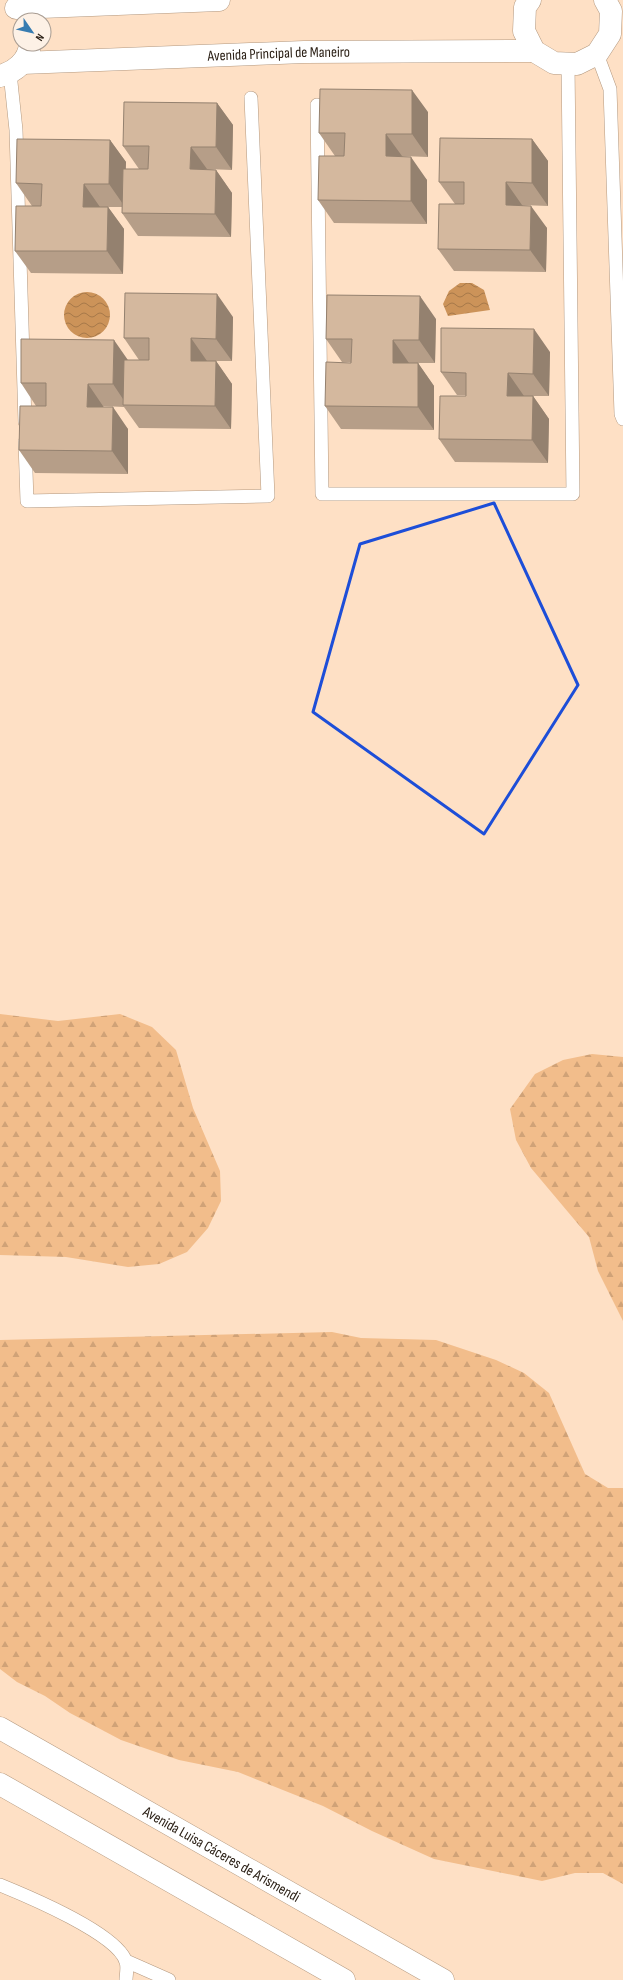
<svg xmlns="http://www.w3.org/2000/svg" width="623" height="1980" viewBox="0 0 623 1980" font-family="'Sofia Sans Condensed',sans-serif">
<style>
.forest{fill:url(#forest-firs)}
.water{fill:url(#water-waves)}
.lines{fill:none;stroke-linecap:round;stroke-linejoin:round}
.lane-casing{stroke:#b3987f;stroke-width:14}
.street-casing{stroke:#b3987f;stroke-width:23}
.primary-casing{stroke:#b3987f;stroke-width:23}
.lane{stroke:#fff;stroke-width:13}
.street{stroke:#fff;stroke-width:22}
.primary{stroke:#fff;stroke-width:22}
.wall{fill:#b69e88}
.shaded-wall{fill:#94816f}
.building{fill:#d4b89e;stroke:#94816f}
.marked{fill:none;stroke:#1d4ed8;stroke-width:3;stroke-linejoin:round}
.labels{text-anchor:middle;dominant-baseline:central;stroke-width:3;stroke-linejoin:round;paint-order:stroke}
.street-label{font-size:15px;fill:#2b2016;stroke:#fdf1e6}
</style>
<defs>
<pattern id="forest-firs" width="22" height="20" patternUnits="userSpaceOnUse"><rect width="22" height="20" fill="#f2bd8b"/><path d="M5 1l3.5 6h-7zM16 11l3.5 6h-7z" fill="#d0a277"/></pattern>
<pattern id="water-waves" width="16" height="10" patternUnits="userSpaceOnUse"><rect width="16" height="10" fill="#cc9359"/><path d="M0 5q4-4 8 0t8 0" fill="none" stroke="#a67849"/></pattern>
</defs>
<rect width="100%" height="100%" fill="#fee0c5"/>
<path class="forest" d="M0 1014 58 1021 120 1014 152 1027 176 1050 193 1108 220 1171 221 1201 208 1228 187 1252 159 1264 128 1267 66 1257 0 1255Z
M592 1054 623 1057V1321L598 1271 589 1237 531 1168 516 1140 510 1109 535 1074 563 1060Z
M332 1332 361 1338 436 1340 496 1360 524 1373 549 1393 585 1474 608 1488H623V1884L603 1873H575L542 1881 434 1859 372 1831 323 1806 238 1772 179 1760 121 1740 70 1713 45 1696 17 1682 0 1669V1340Z"/>
<path class="water" d="M460 283H472L484 290 490 310 448 316 443 304 449 291Z
M64 315a23 23 0 1 1 46 0a23 23 0 1 1-46 0Z"/>
<g class="lines">
<defs>
<path id="lane" d="M597 54 610 89 621 414 623 419
M10 73 16 130 25 422
M317 105 322 494H573L568 64
M25 442 27 501 268 496 251 98
M0 1885C27 1896 118 1934 126 1962 128 1967 126 1975 126 1980
M126 1961 169 1980"/>
<g id="street">
<path d="M530 0 525 7 524 31 534 51 554 63 577 64 597 54 610 34 611 11 605 0"/>
<path d="M16 8 219 0"/>
<path id="s1" d="M22 63 304 52 534 51"/>
<path d="M0 76C15 72 29 61 30 44"/>
</g>
<g id="primary">
<path id="s2" d="M0 1728 443 1980"/>
<path d="M0 1784 344 1980"/>
</g>
</defs>
<use href="#lane" class="lane-casing"/>
<use href="#street" class="street-casing"/>
<use href="#primary" class="primary-casing"/>
<use href="#lane" class="lane"/>
<use href="#street" class="street"/>
<use href="#primary" class="primary"/>
</g>
<path class="wall" d="M217 103 233 125 232 170 207 169 216 170 232 193 231 237 138 236 122 213V207H108L124 229 123 274 31 273 15 251 32 206 16 183 110 140 126 162 125 169H148H139L123 146Z
M428 112V157L402 156 427 180V224L334 223 318 200 335 156 319 133Z
M532 139 548 161V206L522 205 547 228 546 272 454 271 438 249 455 204 439 182Z
M233 317 232 361H216L232 384 231 429 139 428 124 407 103 406 128 429V474L35 473 19 450 46 406H36L21 383 128 360H139L124 338Z
M436 319 435 363H409H418L434 386V430L341 429 325 406 351 362H342L326 339Z
M550 352 549 396H524H533L549 419 548 463 455 462 439 439 466 395H457L441 372Z"/>
<path class="shaded-wall" d="M412 90 428 112V157L412 134Z
M217 103 233 125 232 170 216 147Z
M386 134 402 156H386Z
M532 139 548 161V206L532 183Z
M110 140 126 162 125 207 109 184Z
M191 147 207 169H190Z
M411 157 427 180V224L411 201Z
M216 170 232 193 231 237 215 214Z
M506 182 522 205H506Z
M84 184 100 207H83Z
M531 206 547 228 546 272 530 250Z
M108 207 124 229 123 274 107 251Z
M217 294 233 317 232 361 216 339Z
M420 296 436 319 435 363 419 340Z
M534 329 550 352 549 396 533 374Z
M191 338 207 361H191Z
M114 340 130 363 127 405 113 384Z
M393 340 409 363V386L393 363Z
M216 361 232 384 231 429 215 406Z
M418 363 434 386V430L418 407Z
M508 373 524 396H507Z
M88 384 103 406V429L87 407Z
M533 396 549 419 548 463 532 440Z
M113 407 128 429V474L112 451Z"/>
<path class="building" d="M320 89 412 90V134H386V156L411 157V201L318 200 319 156H344L345 133H319Z
M124 102 217 103 216 147H191L190 169 216 170 215 214 122 213 123 169H148L149 146H123Z
M440 138 532 139V183L506 182V205L531 206 530 250 438 249 439 204H464V182H439Z
M17 139 110 140 109 184H84L83 207H108L107 251H15L16 206H41L42 184 16 183Z
M125 293 217 294 216 339 191 338V361H216L215 406 123 405 124 360H149V338H124Z
M327 295 420 296 419 340H393V363H418V407L325 406 326 362 351 363 352 339H326Z
M441 328 534 329 533 374 508 373 507 396H533L532 440 439 439 440 396H466V373L441 372Z
M21 339 114 340 113 384H88L87 407H113L112 451 19 450 20 406H46V383H21Z"/>
<path class="marked" d="M494 503 578 685 484 834 313 712 360 544Z"/>
<g class="labels">
<g class="street-label">
<text stroke="none"><textPath href="#s1" startOffset="257">Avenida Principal de Maneiro</textPath></text>
<text stroke="none"><textPath href="#s2" startOffset="255">Avenida Luisa Cáceres de Arismendi</textPath></text>
</g>
</g>
<g transform="translate(32 32) rotate(124)"><circle r="19" fill="#fdf1e6" stroke="#a99d93"/>
<path d="M0-3L7 15L0 10L-7 15Z" fill="#377cb1"/>
<text y="-6" font-size="11" font-weight="bold" text-anchor="middle" fill="#2b2016">N</text>
</g>
</svg>
